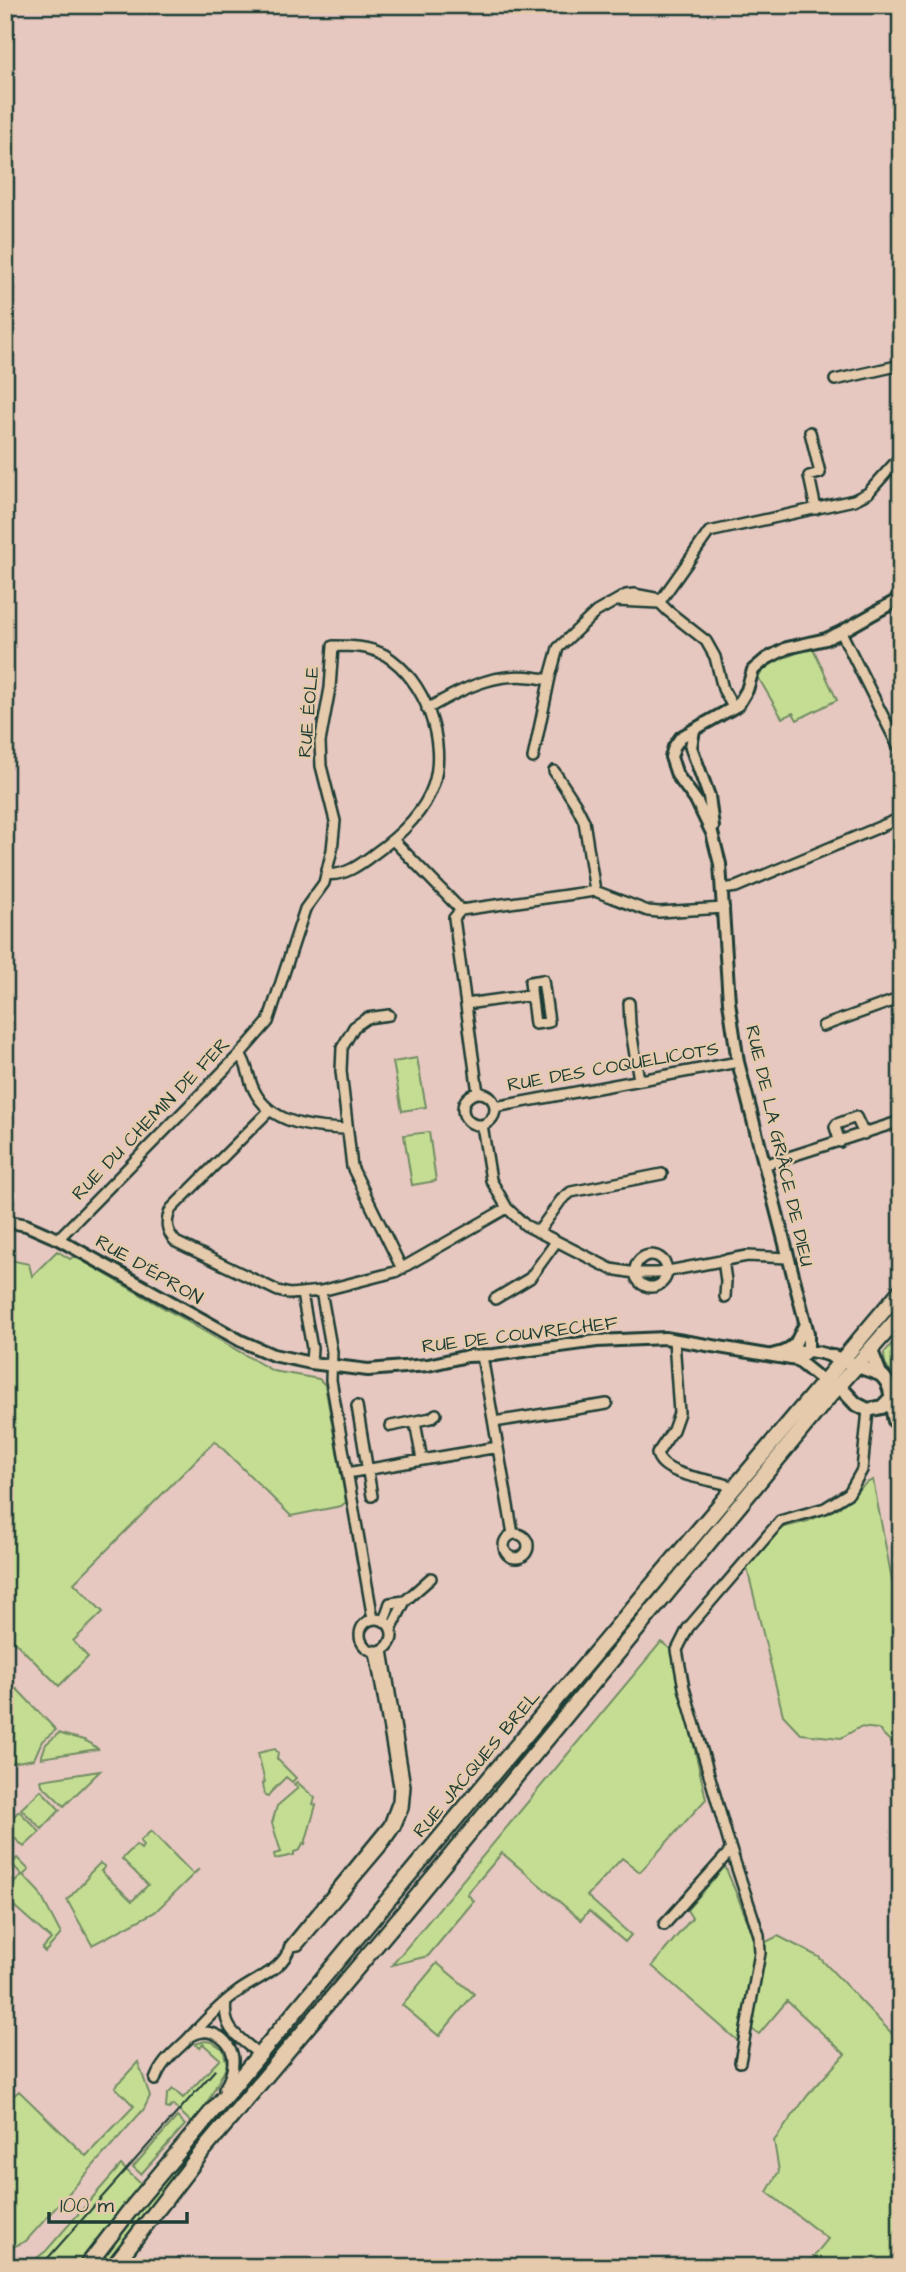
<svg xmlns="http://www.w3.org/2000/svg" width="906" height="2272" viewBox="0 0 906 2272" font-family="'Architects Daughter',sans-serif">
<style>
.green{fill:#c5dd93;stroke:#728d64;stroke-width:2}
.lines{fill:none;stroke-linecap:round;stroke-linejoin:round}
.minor-casing{stroke:#1f3d34;stroke-width:14}
.tertiary-casing{stroke:#1f3d34;stroke-width:16}
.secondary-casing{stroke:#1f3d34;stroke-width:18}
.primary-casing{stroke:#1f3d34;stroke-width:19}
.minor{stroke:#e5caac;stroke-width:9}
.tertiary{stroke:#e5caac;stroke-width:10}
.secondary{stroke:#e5caac;stroke-width:12}
.primary{stroke:#e5caac;stroke-width:14}
.tram{stroke:#1f3d34;stroke-width:2}
.labels{text-anchor:middle;dominant-baseline:central;stroke-width:5;stroke-linejoin:round;paint-order:stroke}
.street-label{font-size:19px;fill:#1f3d34;stroke:#e5caac}
</style>
<rect width="100%" height="100%" fill="#e6c8c0"/>
<filter id="ink" filterUnits="userSpaceOnUse"><feTurbulence type="fractalNoise" baseFrequency=".0143" numOctaves="2"/><feDisplacementMap in="SourceGraphic" scale="14" xChannelSelector="R" yChannelSelector="G"/><feConvolveMatrix kernelMatrix="1 2 1 2 8 2 1 2 1" color-interpolation-filters="sRGB"/></filter>
<g filter="url(#ink)">
<path class="green" d="M812 646 837 700 797 720 793 713 782 718 758 677 765 669 785 655 787 657Z
M417 1058 426 1107 402 1111 393 1062Z
M429 1132 436 1181 412 1185 404 1135Z
M57 1251 70 1259 74 1256 273 1371 319 1379 325 1385 346 1502 341 1506 291 1516 215 1441 74 1583 103 1612 73 1641 88 1657 59 1686 5 1632V1259L29 1264 32 1276Z
M901 1333V1381C890 1374 884 1367 884 1353Z
M873 1480 901 1627V1744L891 1742 878 1729 860 1727 841 1738 801 1734 783 1715 747 1568 781 1528 808 1521 840 1507 866 1483Z
M661 1642 672 1650 706 1799 640 1872 622 1858 587 1896 631 1935 625 1942 589 1911 581 1920 502 1853 467 1894 474 1901 428 1956 392 1965Z
M17 1689 56 1730 42 1741 34 1759 5 1764V1701Z
M59 1733C73 1739 86 1737 98 1749L41 1758 46 1744Z
M275 1749 278 1753 277 1759 296 1778 292 1782 286 1777 270 1793 268 1797 265 1796 263 1783 265 1782 258 1753Z
M100 1771 64 1806 42 1785 41 1780Z
M297 1782 315 1798 313 1804 316 1805 305 1844 303 1843 300 1850 294 1852V1855L275 1859 274 1854 281 1852 272 1823 277 1806 298 1788 294 1784Z
M41 1790 60 1810 42 1829 21 1809Z
M19 1811 40 1832 24 1847 5 1829V1825Z
M151 1831 193 1874 199 1869 155 1912 92 1945 67 1900 88 1878 87 1876 100 1863 105 1867 101 1871 132 1901 148 1885 122 1859 136 1845 141 1849 143 1846 140 1841Z
M17 1858 29 1870 23 1875 39 1892 61 1934 45 1952 42 1949 51 1939 5 1898V1889L8 1886 10 1887 22 1875 12 1864Z
M725 1866 757 1944 738 2041 652 1966 692 1918 687 1910Z
M778 1936 819 1957 901 2043V2267H805L828 2239 767 2192 779 2171 774 2141 808 2095 845 2054 787 2001 759 2034 750 2028 766 1942Z
M437 1963 474 1994 439 2036 402 2005Z
M205 2041 212 2042 223 2049 227 2065 202 2113 193 2124 173 2105 169 2109 166 2108 167 2095 173 2089 183 2098 220 2059 203 2044 200 2048 195 2044Z
M138 2062 150 2096 144 2109 26 2241 11 2248 5 2247V2103L19 2091 86 2156 134 2106 115 2087Z
M177 2117 185 2125 141 2174 133 2167Z
M188 2149 190 2150 153 2207 106 2267H94Z
M121 2165 141 2184 75 2267H25L46 2251Z"/>
<g class="lines">
<defs>
<path id="minor" d="M835 380 901 365
M810 432 820 473 809 476 816 509
M617 601 659 603
M659 603 709 532 854 500 868 493 901 456
M841 632 901 752
M427 709C468 686 501 668 549 680
M533 758 550 677 558 648 596 612 626 595 634 594 655 598 668 611 706 641 715 657 723 689 733 707
M554 771 575 803 584 821 595 891
M393 840 461 910
M723 889 736 887 901 818
M461 910 595 891 648 911 659 912 724 908
M461 910 454 918 478 1093
M543 980 549 1022 535 1024 530 982Z
M629 1003 630 1024 639 1080
M466 1004 531 995
M389 1015 367 1018 354 1027 342 1048 341 1071 352 1167 402 1269
M823 1026 901 998
M240 1054C248 1064 248 1078 254 1090 270 1124 313 1128 346 1129
M463 1109a16 16 0 1 1 32 0a16 16 0 1 1-32 0Z
M495 1107 738 1062
M270 1110 171 1209C165 1222 166 1231 176 1242L278 1291 290 1294 321 1291 395 1272 507 1208
M482 1125 491 1180 507 1208 525 1225 611 1269 635 1273H658L747 1256 787 1258
M840 1142 835 1127 837 1124 856 1117 864 1134
M764 1165 901 1121
M538 1232 561 1200 571 1192 662 1174
M58 1239 240 1054 268 1022 305 909 324 883 332 850 335 821 321 766 320 742 330 688 333 646C351 646 368 646 385 655 425 679 448 743 433 786 423 815 398 837 374 854 361 864 344 877 326 874
M635 1271a16 16 0 1 1 32 0a16 16 0 1 1-32 0Z
M723 1260 726 1281 725 1297
M321 1291 332 1352 331 1380 373 1619
M302 1294 312 1348 311 1363
M495 1299 530 1278 556 1242
M674 1340 679 1413 673 1430 657 1454C662 1475 707 1479 725 1484L731 1489
M482 1356 513 1534
M357 1406 372 1496
M415 1422 422 1460
M494 1422 607 1404
M391 1426 431 1418 436 1414
M347 1473 498 1447
M504 1546a12 12 0 1 1 24 0a12 12 0 1 1-24 0Z
M360 1635a16 16 0 1 1 32 0a16 16 0 1 1-32 0Z
M384 1621 390 1603 405 1601
M391 1629 405 1601 431 1578
M664 1925 731 1850
M290 1946 298 1945 381 1847 395 1827 403 1808 405 1786 383 1650
M226 2001C222 2031 239 2037 260 2055
M193 2035C212 2025 234 2042 233 2062 233 2071 229 2081 224 2089
M740 2062 760 1953 759 1935 731 1850 684 1688 677 1650 688 1628 780 1521 825 1508 849 1493 862 1470 868 1410
M155 2080C161 2062 175 2052 188 2039 203 2023 217 2007 235 1994 253 1979 284 1971 290 1946L389 1825 398 1801 399 1786 375 1652"/>
<path id="tertiary" d="M694 730 691 747 709 796 713 827
M5 1221 26 1225 58 1239 241 1341 273 1355 311 1363 368 1370 428 1365 467 1356 494 1355 597 1341 665 1338 797 1360 823 1381 831 1384
M785 1351 795 1344 804 1326
M772 1355C791 1349 814 1349 833 1357
M797 1360 808 1351V1333L738 1062 729 1002 720 864 712 833 697 802 677 775 671 757 674 747 681 737 738 705 747 690 753 670 766 659 787 648 826 639 841 632 901 598"/>
<path id="secondary" d="M871 1351 880 1374
M833 1357 880 1374C895 1386 890 1403 895 1421
M839 1386 856 1404 868 1410 882 1407 890 1399"/>
<path id="primary" d="M86 2267 130 2210 498 1768 901 1290
M113 2267 202 2152 405 1911 827 1399 901 1315"/>
</defs>
<use href="#minor" class="minor-casing"/>
<use href="#tertiary" class="tertiary-casing"/>
<use href="#secondary" class="secondary-casing"/>
<use href="#primary" class="primary-casing"/>
<use href="#minor" class="minor"/>
<use href="#tertiary" class="tertiary"/>
<use href="#secondary" class="secondary"/>
<use href="#primary" class="primary"/>
<path class="tram" d="M40 2267 215 2070"/>
</g>
</g>
<g class="labels">
<g class="street-label">
<text transform="translate(309 712) rotate(-85)">RUE ÉOLE</text>
<text transform="translate(613 1067) rotate(-10)">RUE DES COQUELICOTS</text>
<text transform="translate(151 1119) rotate(-46)">RUE DU CHEMIN DE FER</text>
<text transform="translate(779 1146) rotate(77)">RUE DE LA GRÂCE DE DIEU</text>
<text transform="translate(149 1270) rotate(30)">RUE D'ÉPRON</text>
<text transform="translate(520 1335) rotate(-7)">RUE DE COUVRECHEF</text>
<text transform="translate(477 1764) rotate(-50)">RUE JACQUES BREL</text>
</g>
</g>
<rect width="906" height="2272" fill="none" stroke="#e5caac" stroke-width="28"/>
<rect x="14" y="14" width="878" height="2244" fill="none" stroke="#1f3d34" stroke-width="2.5" filter="url(#ink)"/>
<path d="M49 2212v10h138v-10" fill="none" stroke="#1f3d34" stroke-width="3.5"/>
<text x="60" y="2212" font-size="21" fill="#1f3d34" stroke="#e5caac" stroke-width="5" paint-order="stroke">100 m</text>
</svg>
